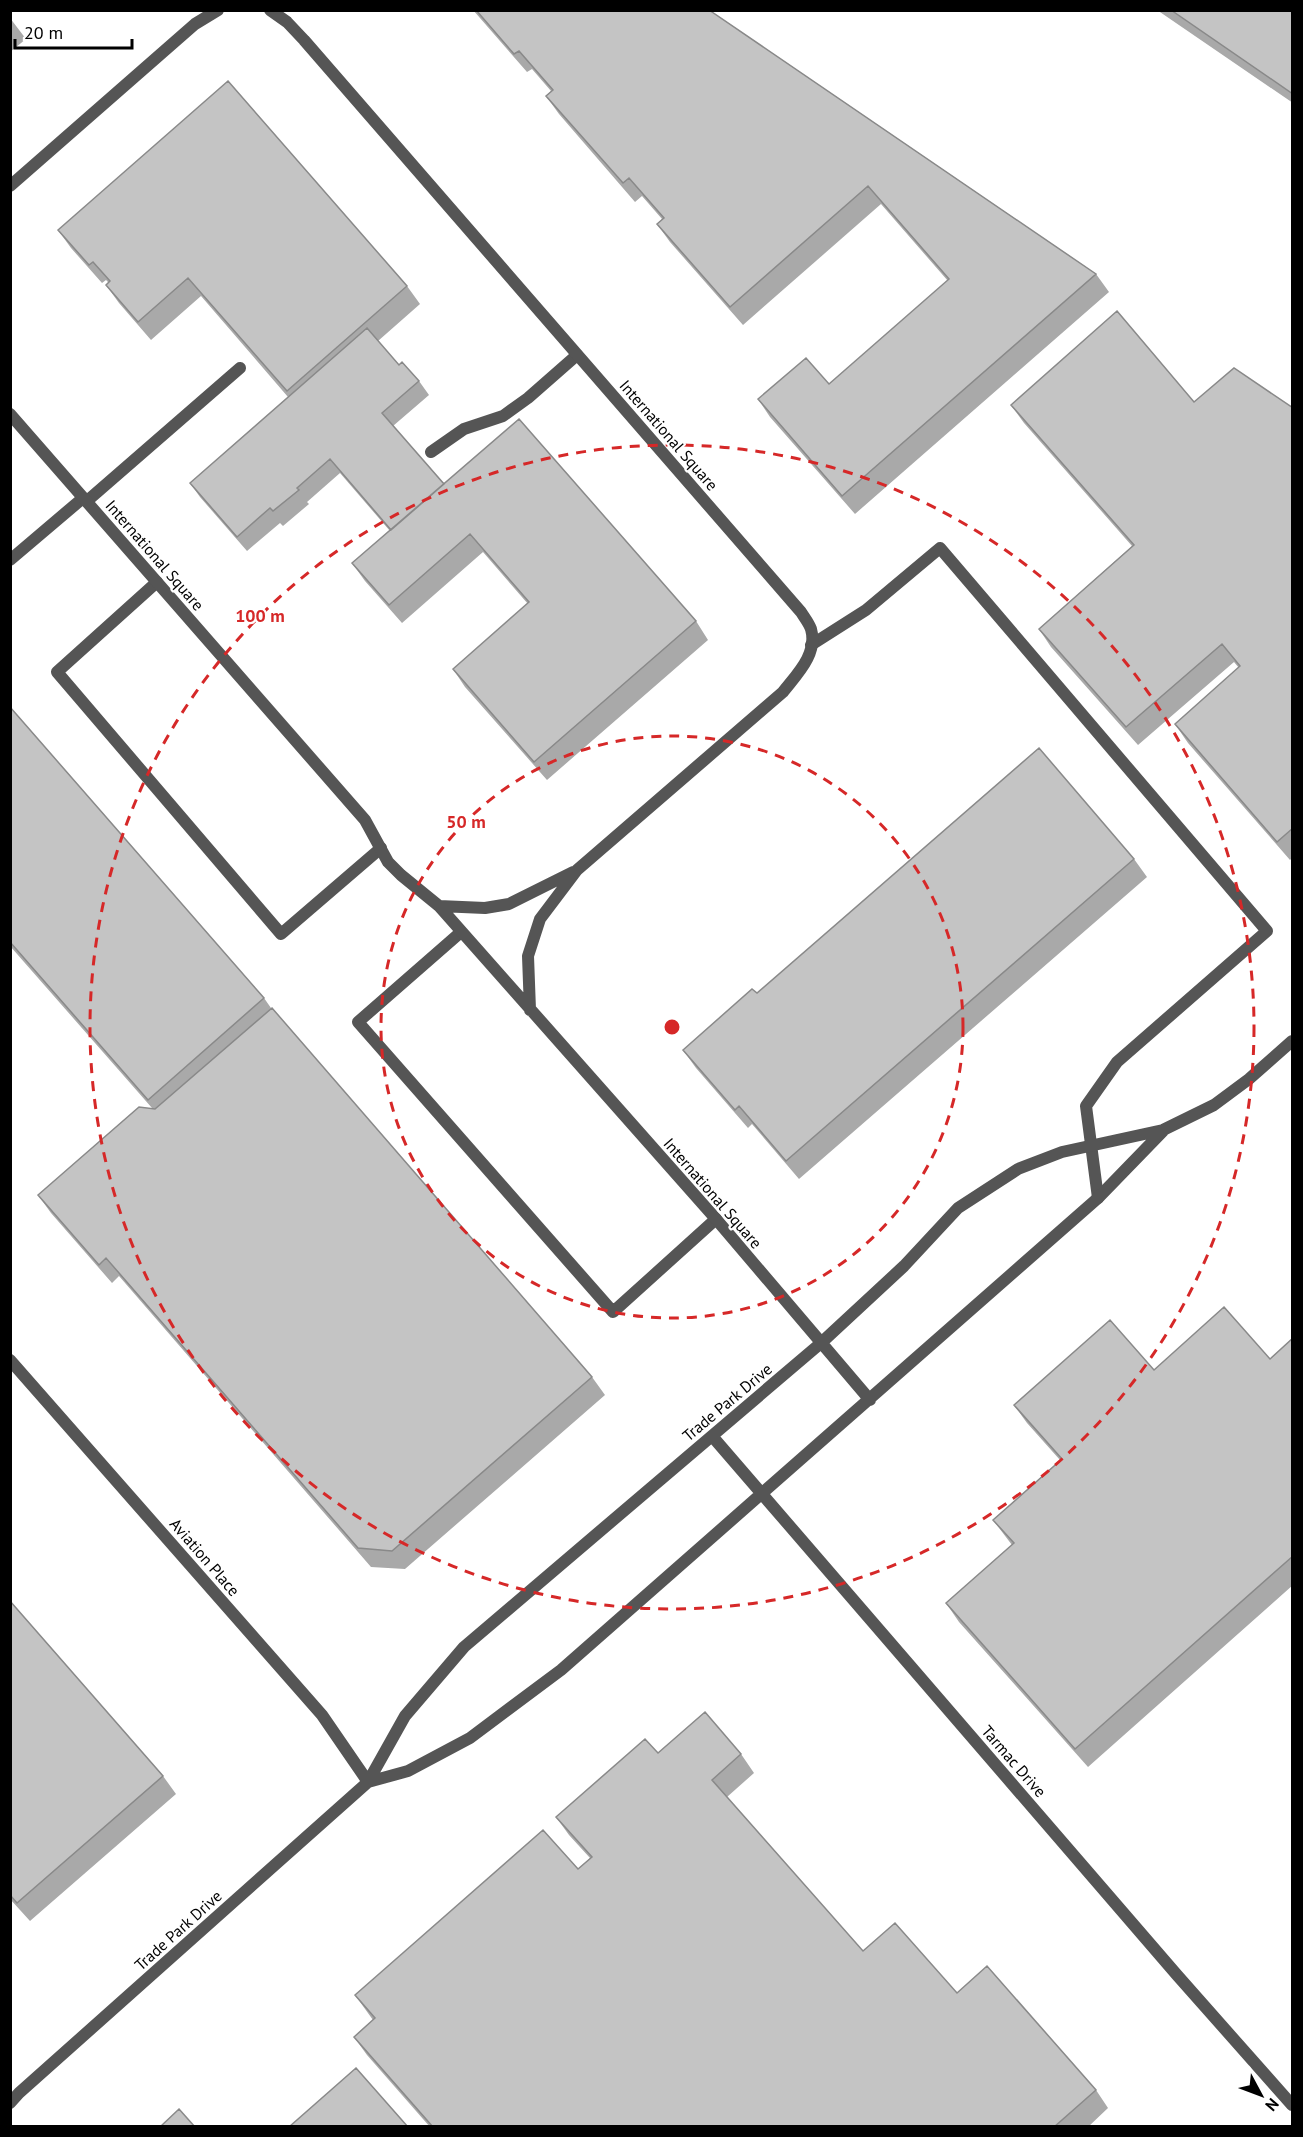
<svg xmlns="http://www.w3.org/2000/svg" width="1303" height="2137" viewBox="0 0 1303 2137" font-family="'PT Sans',sans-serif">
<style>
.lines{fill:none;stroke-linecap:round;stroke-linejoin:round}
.service{stroke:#555;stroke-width:12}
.minor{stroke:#555;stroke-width:12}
.wall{fill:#a9a9a9}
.building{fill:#c4c4c4;stroke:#898989;stroke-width:1.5}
.ring{fill:none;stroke:#d62828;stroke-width:3;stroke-dasharray:10 8}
.labels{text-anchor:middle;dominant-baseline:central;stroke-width:4.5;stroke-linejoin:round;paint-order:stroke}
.street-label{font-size:16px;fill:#000;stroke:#fff}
.centre{fill:#d62828;stroke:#fff;stroke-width:3}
.ring-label{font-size:18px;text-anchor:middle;font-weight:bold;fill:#d62828;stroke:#fff;stroke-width:4.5;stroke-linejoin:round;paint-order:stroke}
</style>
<rect width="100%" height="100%" fill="#fff"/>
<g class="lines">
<path class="service" d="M431 452 464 429 503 416 528 398 577 355
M87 501 240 368
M10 560 83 498
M157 582 57 672 281 934 381 848
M811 645 866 610 940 548 1267 931 1117 1062 1086 1106 1098 1198
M461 932 358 1022 613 1312 716 1219"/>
<path class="minor" d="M270 10 287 22 304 40 801 612C804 617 809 623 811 629 818 654 797 674 783 692L577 870 540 919 528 956 530 1010
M10 186 195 24 218 10
M10 414 365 820 388 862 401 875 439 906 716 1219 870 1400
M439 906 485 908 509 904 573 872
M10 1360 322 1715 368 1782
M712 1436 1177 1975 1292 2105
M368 1782 408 1771 470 1738 561 1670 1098 1198 1163 1131
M10 2103 19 2093 368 1782 405 1716 464 1647 821 1343 904 1266 958 1208 1018 1169 1062 1152 1163 1130 1214 1105 1249 1079 1292 1041"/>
</g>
<path class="wall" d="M473 10H709L1096 274 1109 292 855 514 770 417 758 399 829 384 948 281 881 204 743 325 670 242 657 224 662 219 642 196 635 202 559 114 546 96 551 91 532 69 527 72Z
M1157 10H1293V103Z
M10 18 26 39 10 52Z
M58 230 407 286 420 304 378 341 399 365 419 381 429 395 393 426 444 484 696 621 708 640 547 780 465 687 453 669 528 604 483 552 402 623 365 581 352 563 390 531 340 473 307 502 309 504 283 526 280 523 247 551 200 497 190 483 288 397 201 296 151 340 119 303 106 285 109 283 106 280 102 283 71 248Z
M1194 402 1293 408V857L1290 860 1188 743 1175 724 1239 668 1234 662 1138 745 1051 647 1039 629 1132 546 1024 423 1011 405Z
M10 707 264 998 271 1008 592 1377 605 1395 405 1569 371 1567 119 1276 112 1283 51 1213 38 1195 152 1108 10 946Z
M1134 859 1147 877 799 1179 752 1124 748 1128 696 1068 683 1050 757 993Z
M1293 1338V1585L1088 1767 959 1622 946 1603 1012 1545 993 1520 1060 1460 1027 1423 1014 1405 1154 1370 1270 1359Z
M10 1601 163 1776 176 1794 30 1921 10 1899Z
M658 1753 741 1754 754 1773 727 1797 863 1951 957 1993 1096 2090 1108 2108 1088 2127H430L367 2055 354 2037 373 2020 355 1995 578 1869 590 1858 569 1835 556 1817Z"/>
<path class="building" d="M476 10H709L1096 274 842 496 758 399 806 358 829 384 949 279 868 186 730 307 657 224 664 218 629 178 623 183 546 96 553 90 519 51 514 54Z
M1171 10H1293V94Z
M228 81 407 286 287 391 188 278 138 322 106 285 110 281 93 262 89 265 58 230Z
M1117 311 1194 402 1234 368 1293 408V828L1277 842 1175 724 1240 666 1222 644 1126 727 1039 629 1134 545 1011 405Z
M367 328 399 365 402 362 419 381 382 413 444 484 391 530 330 459 297 488 299 490 273 511 270 508 237 537 190 483Z
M519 419 696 621 534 762 453 669 529 602 470 534 389 605 352 563Z
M10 707 264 998 148 1100 10 942Z
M1039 748 1134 859 786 1161 739 1106 735 1110 683 1050 752 989 757 993Z
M272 1008 592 1377 392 1551 358 1548 106 1258 99 1265 38 1195 139 1107 155 1109Z
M1224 1307 1270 1359 1293 1338V1556L1075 1749 946 1603 1014 1543 993 1520 1062 1459 1014 1405 1110 1320 1154 1370Z
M10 1601 163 1776 17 1903 10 1895Z
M705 1712 741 1754 712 1780 863 1951 895 1923 957 1993 987 1966 1096 2090 1054 2127H433L354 2037 375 2018 355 1995 543 1830 578 1869 592 1857 556 1817 645 1739 658 1753Z
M356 2068 408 2127H289Z
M179 2109 195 2127H160Z"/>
<g class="ring">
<circle cx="672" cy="1027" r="291"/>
<circle cx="672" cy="1027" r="582"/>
</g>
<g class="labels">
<g class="street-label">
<text transform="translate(669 435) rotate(49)">International Square</text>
<text transform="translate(155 555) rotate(49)">International Square</text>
<text transform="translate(713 1193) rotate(49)">International Square</text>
<text transform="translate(727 1402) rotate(-40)">Trade Park Drive</text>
<text transform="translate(205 1557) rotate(49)">Aviation Place</text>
<text transform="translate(1014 1761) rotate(49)">Tarmac Drive</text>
<text transform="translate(178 1930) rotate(-42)">Trade Park Drive</text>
</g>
</g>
<circle cx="672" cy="1027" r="9" class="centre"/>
<g class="ring-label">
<text x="260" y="622">100 m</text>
<text x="466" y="828">50 m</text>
</g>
<rect width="1303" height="2137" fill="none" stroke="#000000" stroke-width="24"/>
<g transform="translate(1261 2095) rotate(131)" stroke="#ffffff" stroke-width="4.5" paint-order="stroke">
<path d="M0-4.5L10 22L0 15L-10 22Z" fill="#000000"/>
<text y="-9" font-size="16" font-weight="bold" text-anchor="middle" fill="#000000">N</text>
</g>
<path d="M15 39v9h117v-9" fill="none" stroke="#000000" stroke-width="3"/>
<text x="24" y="39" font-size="18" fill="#000000" stroke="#ffffff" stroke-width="4.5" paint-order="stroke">20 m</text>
</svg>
